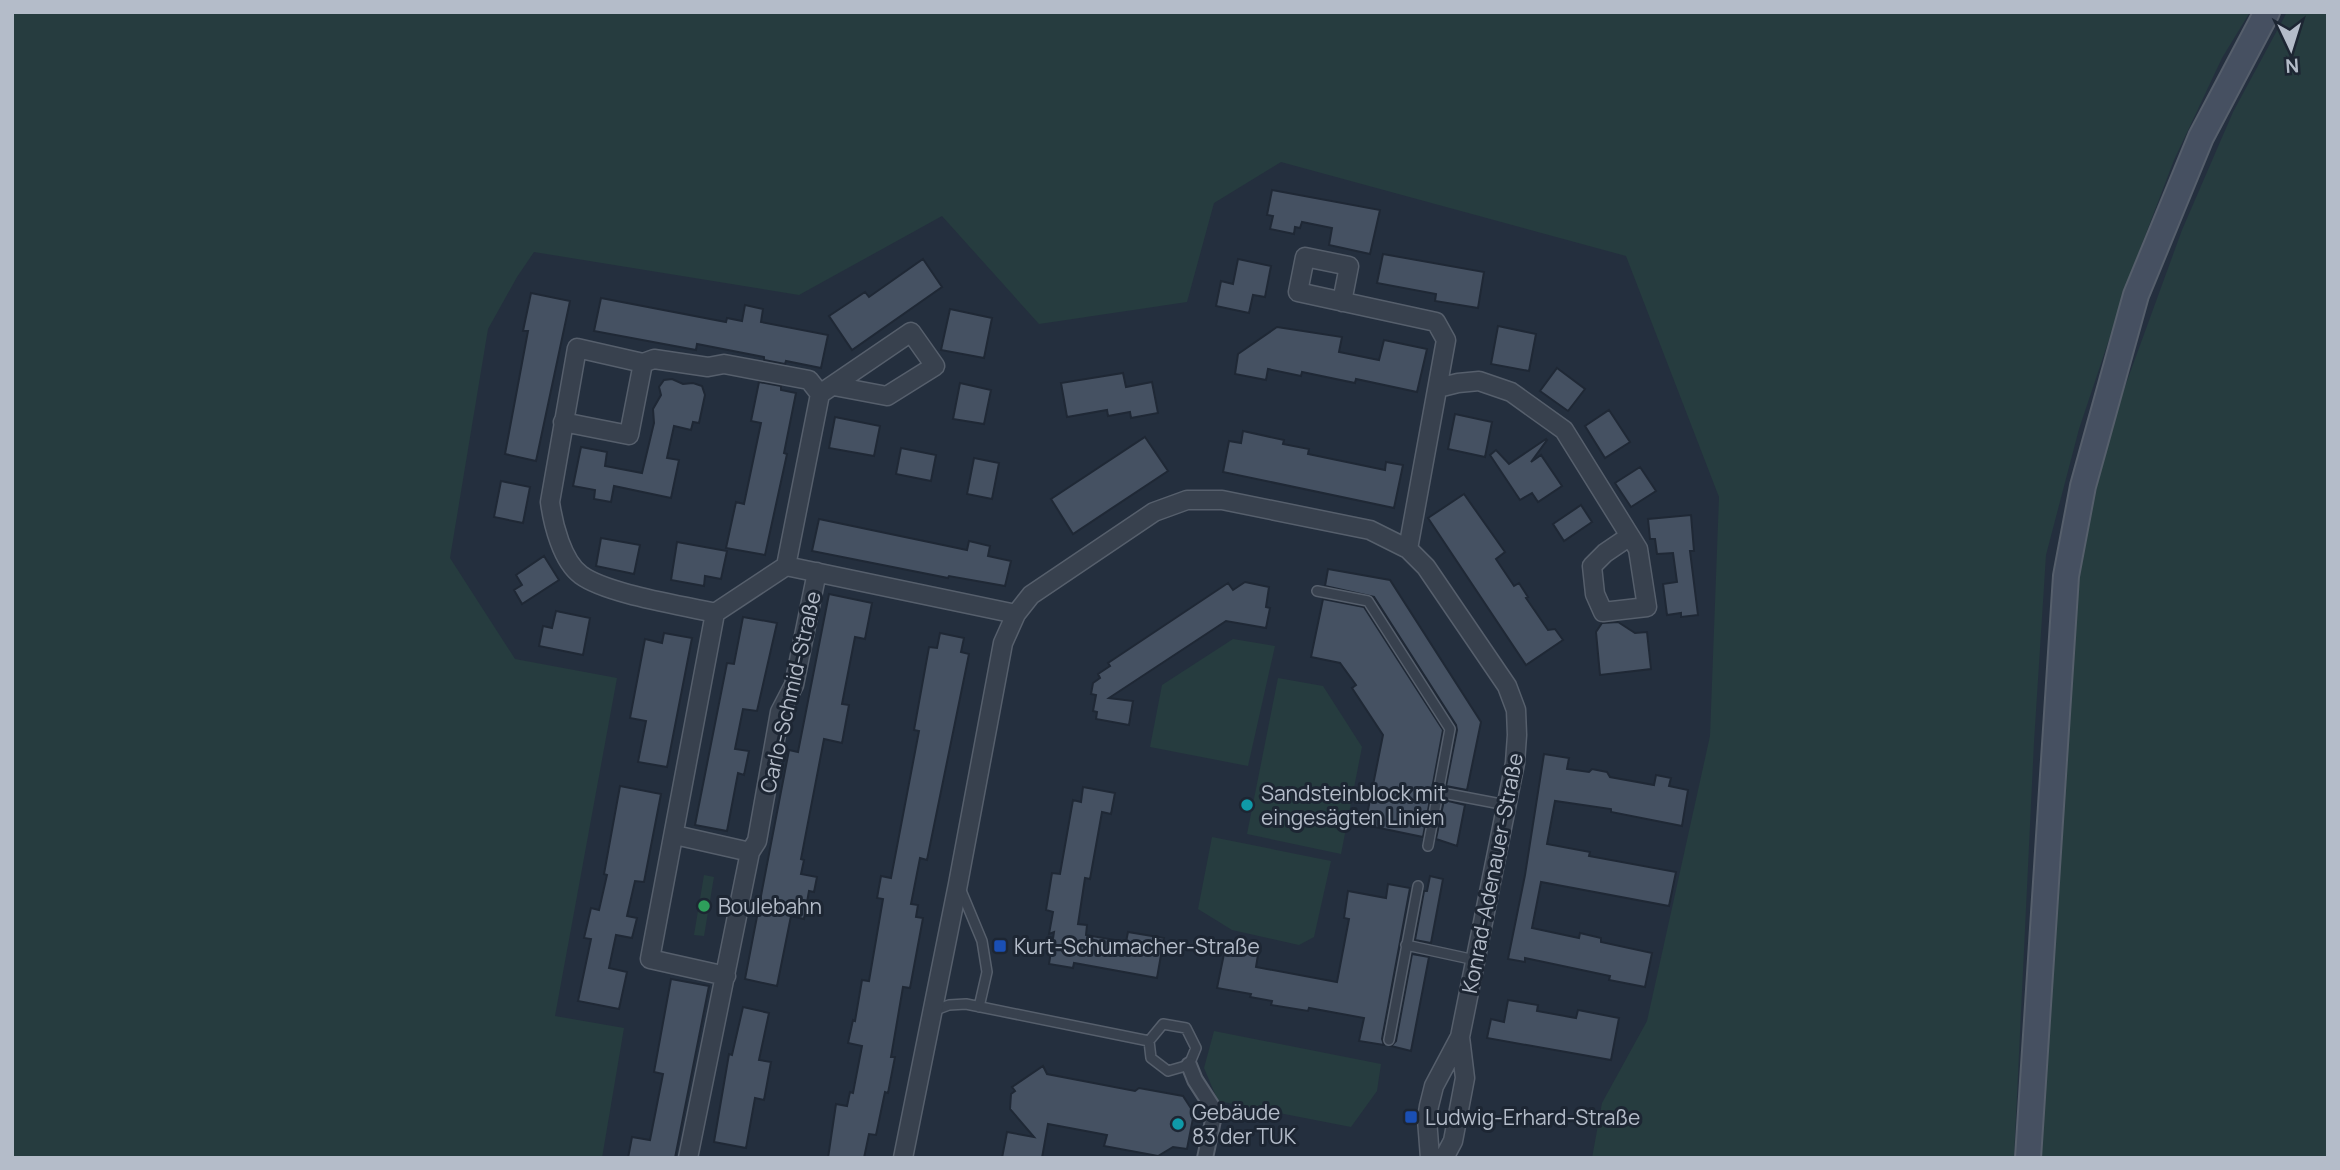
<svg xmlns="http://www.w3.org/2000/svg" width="2340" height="1170" viewBox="0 0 2340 1170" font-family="Manrope,sans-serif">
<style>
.green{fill:#263c3f}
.building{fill:#455162;stroke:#1f2835;stroke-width:2}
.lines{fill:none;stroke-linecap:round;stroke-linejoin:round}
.service-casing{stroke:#565f6c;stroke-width:12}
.pedestrian-casing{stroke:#565f6c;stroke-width:18}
.minor-casing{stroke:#565f6c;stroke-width:21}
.secondary-casing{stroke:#565f6c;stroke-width:28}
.service{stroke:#38414e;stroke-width:9}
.pedestrian{stroke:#38414e;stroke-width:14}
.minor{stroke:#38414e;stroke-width:18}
.secondary{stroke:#465061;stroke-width:24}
.culture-dot{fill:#0f9aa8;stroke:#1d2633;stroke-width:2.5}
.leisure-dot{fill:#2e9e5b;stroke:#1d2633;stroke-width:2.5}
.transit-dot{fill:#1a4fb4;stroke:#1d2633;stroke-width:2.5}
.labels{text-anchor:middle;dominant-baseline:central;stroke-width:6;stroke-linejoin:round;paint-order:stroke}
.street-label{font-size:21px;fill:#b4bcc9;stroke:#1d2633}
.poi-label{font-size:21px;fill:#b4bcc9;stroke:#1d2633;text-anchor:start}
</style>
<rect width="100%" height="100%" fill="#242f3e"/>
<path class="green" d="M12 12H2250L2222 58 2174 160 2134 265 2079 429 2046 555 2034 742 2014 1158H1592L1602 1103 1647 1021 1710 736 1719 497 1626 256 1281 162 1214 203 1187 302 1039 324 942 216 799 295 534 252 517 277 488 329 450 558 515 659 617 678 555 1016 624 1028 602 1158H12Z
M2287 12H2328V1158H2041L2067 680 2084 528 2123 392 2182 230 2233 112Z
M1233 639 1275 646 1248 766 1150 747 1162 685Z
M1278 678 1323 686 1362 747 1341 854 1247 834Z
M1212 837 1331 861 1314 937 1299 945 1232 930 1198 909Z
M704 875 714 877 704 936 694 935Z
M1214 1031 1381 1064 1377 1091 1351 1127 1218 1101 1204 1068Z"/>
<path class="building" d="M1272 190 1380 210 1370 254 1329 245 1332 228 1302 222 1300 228 1295 227 1294 234 1270 229 1273 216 1267 215Z
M1383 254 1484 272 1478 308 1435 301 1436 294 1377 283Z
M923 259 942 287 852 350 829 316 865 292 869 297Z
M1238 259 1271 266 1265 297 1253 295 1249 313 1216 306 1221 281 1233 284Z
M531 293 570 301 536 461 505 454 528 331H523Z
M601 298 726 322 727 318 742 321 745 305 763 309 761 322 828 335 821 368 786 361 785 364 764 360V357L697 344 696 350 594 331Z
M950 309 992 318 984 358 941 350Z
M1498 326 1536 334 1529 371 1491 364Z
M1277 327 1342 337 1339 352 1379 360 1384 340 1427 349 1417 392 1356 379 1355 383 1302 372 1301 376 1268 369 1266 380 1235 374 1238 354Z
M1557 368 1585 389 1568 411 1540 391Z
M1123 373 1126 387 1152 382 1158 413 1131 418 1130 412 1108 416 1107 410 1067 417 1061 383Z
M672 379 683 384 693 383 702 386 705 395 699 423 693 422 691 430 674 426 667 458 679 460 671 498 614 486 611 502 594 499 595 490 573 486 581 447 607 452 605 466 642 473 654 423 653 409 661 395 659 387 664 380Z
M759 382 781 386V390L796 393 784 453 787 454 765 555 726 548 736 502 744 504 761 423 751 421Z
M960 383 991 390 984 424 953 419Z
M1609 410 1630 442 1605 458 1585 426Z
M1455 414 1492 422 1485 457 1448 449Z
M835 417 880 426 874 456 829 448Z
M1243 431 1284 440 1283 444 1309 449 1308 454 1385 470 1386 462 1403 465 1394 508 1223 472 1229 441 1241 443Z
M1145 437 1168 471 1073 534 1051 499Z
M1546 439 1547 440 1531 462 1541 455 1562 486 1538 502 1532 493 1520 500 1490 455 1496 450 1509 464Z
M901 448 936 455 931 481 896 474Z
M974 458 999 463 992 499 967 494Z
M1640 467 1656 491 1631 507 1615 483Z
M501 481 530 487 523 523 494 517Z
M1464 494 1505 552 1496 559 1514 586 1519 583 1528 597 1526 598 1548 630 1555 629 1563 640 1526 665 1428 518Z
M1581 505 1592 522 1564 541 1553 524Z
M1691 515 1694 551H1690L1698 615 1681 617V613L1667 615 1663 584 1677 582 1673 553 1657 554 1655 539H1650L1648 519Z
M819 519 967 550 969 541 990 546 988 556 1011 561 1005 586 949 576 948 578 812 551Z
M601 538 640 545 634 574 596 566Z
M677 542 727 551 721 579 705 576 704 586 671 580Z
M544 556 559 580 522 604 514 590 522 585 516 575Z
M1328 569 1390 580 1481 722 1467 790 1446 786 1457 730 1456 725 1374 597 1325 586Z
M1245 582 1269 587 1266 607 1270 608 1266 628 1226 621 1109 698 1133 701 1129 725 1096 719 1097 712 1093 711 1096 695 1091 694 1093 683 1100 678 1098 674 1110 666 1108 663 1228 583 1233 590Z
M829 594 872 603 865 639 855 637 842 704 849 705 842 743 824 739 801 859 804 860 801 874 817 877 814 892 809 891 804 919 791 916 777 986 745 979 789 750 798 752Z
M1323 599 1364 607 1443 730 1423 837 1365 825 1383 735 1352 688 1356 685 1340 663 1311 657Z
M556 611 590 618 583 655 539 646 543 626 552 628Z
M743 617 777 623 757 711 743 709 735 749 749 751 744 775 738 773 727 831 695 825 727 663 734 664Z
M1618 622 1635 633 1647 632 1651 669 1600 675 1596 632 1602 623Z
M664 633 692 638 667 767 638 762 646 721 630 718 645 639 662 643Z
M940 633 964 638 961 652 969 654 927 860 920 858 911 904 918 905 916 917 923 918 910 988 903 987 891 1057H895L888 1093 885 1092 876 1135 869 1134 864 1158H828L836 1104 847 1106 850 1092 853 1093 862 1046 848 1043 853 1020 855 1021 862 980 869 981 883 899 877 898 881 876 891 878 919 731 914 730 929 647 937 648Z
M1544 754 1569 758 1567 769 1589 772 1592 769 1607 772 1610 777 1654 785 1656 775 1671 778 1669 786 1688 790 1682 826 1611 812V809L1555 801 1547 844 1590 852 1589 856 1676 872 1669 906 1541 882 1532 928 1579 938 1580 933 1601 938V942L1652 953 1645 987 1609 980 1610 976 1525 958V962L1508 959 1525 875Z
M620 786 661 794 644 882 635 881 627 916 637 918 632 938 616 935 609 968 627 972 619 1009 578 1001 591 939 584 938 591 908 599 910 607 875 604 874Z
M1083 787 1115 793 1111 814 1102 812 1090 879 1085 878 1078 924 1087 925 1086 935 1109 939 1126 942 1128 932 1164 938 1157 978 1074 963 1073 968 1049 964 1054 932 1049 934 1053 912 1046 910 1052 873 1060 874 1073 800 1081 802Z
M1444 800 1465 805 1457 846 1436 839Z
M1430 876 1443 879 1431 943 1415 940 1424 891H1427Z
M1388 884 1410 888 1382 1039 1384 1045 1359 1041 1364 1018 1309 1008 1308 1011 1271 1005 1272 1001 1250 997 1251 994 1217 988 1225 949 1258 955 1256 967 1337 982 1349 919 1344 918 1348 891 1386 898Z
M1412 954 1429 957 1411 1051 1391 1046 1396 1041Z
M671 979 709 986 675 1158H628L632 1137 650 1140 663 1074 654 1072Z
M1508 1000 1538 1005 1537 1011 1576 1018 1578 1010 1619 1018 1611 1060 1487 1038 1491 1019 1504 1022Z
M743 1007 769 1013 759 1060 771 1062 764 1100 755 1098 746 1148 714 1142 729 1054 732 1055Z
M1043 1066 1047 1074 1135 1091 1139 1088 1183 1096 1194 1113 1187 1149 1173 1147 1158 1156 1104 1146 1107 1135 1048 1124 1042 1158H1002L1007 1132 1034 1137 1010 1109 1011 1094 1015 1091 1012 1087Z"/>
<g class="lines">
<defs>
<path id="service" d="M1317 591 1368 601 1450 729 1428 846
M1438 792 1506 805
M960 888 982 941 987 972 979 1007
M1406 945 1475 960
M933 1011 949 1005 966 1004 1149 1041
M1163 1024 1186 1028 1196 1048 1189 1065 1168 1071 1151 1058 1149 1041Z
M1389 1040 1418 886"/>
<path id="pedestrian" d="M1189 1065 1195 1080 1215 1111 1205 1158"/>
<path id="minor" d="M1342 302 1349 266 1305 257 1298 292 1436 322 1446 340 1408 549
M1438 388 1458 383 1479 381 1511 392 1564 430 1630 536 1605 553 1592 566 1595 594 1603 612 1647 607 1638 549 1630 536
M563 422 629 435 643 363
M786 566 1016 614
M715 613C681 605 607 594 581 575 562 561 553 524 550 502L577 348 643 363 654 359 708 367 724 364 809 380 820 394
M675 835 750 852
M726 976 650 959 715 613 786 566 820 394 911 332 935 366 887 396 834 386
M688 1158 750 852 757 841 780 712 794 685 817 572
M903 1158 958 884 1003 643 1016 614 1031 595 1154 512 1187 500H1222L1370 530 1408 549 1426 567 1507 686 1516 710 1517 735 1515 763 1460 1037 1434 1086 1429 1106 1427 1119 1430 1158
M1444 1158 1453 1141 1465 1078 1460 1037"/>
<path id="secondary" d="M2028 1158 2066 576 2083 486 2136 295 2201 137 2267 12"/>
</defs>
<use href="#service" class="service-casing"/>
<use href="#pedestrian" class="pedestrian-casing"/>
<use href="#minor" class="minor-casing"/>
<use href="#secondary" class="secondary-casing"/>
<use href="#service" class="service"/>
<use href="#pedestrian" class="pedestrian"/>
<use href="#minor" class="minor"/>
<use href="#secondary" class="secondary"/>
</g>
<g class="culture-dot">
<circle cx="1247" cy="805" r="7"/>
<circle cx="1178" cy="1124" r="7"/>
</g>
<circle class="leisure-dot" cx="704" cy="906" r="7"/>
<g class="transit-dot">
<rect x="993" y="939" width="14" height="14" rx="3.5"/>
<rect x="1404" y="1110" width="14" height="14" rx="3.5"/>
</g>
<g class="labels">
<g class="street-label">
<text transform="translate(790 692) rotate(-77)">Carlo-Schmid-Straße</text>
<text transform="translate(1492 873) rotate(-79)">Konrad-Adenauer-Straße</text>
</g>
<g class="poi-label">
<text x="1261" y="793">Sandsteinblock mit<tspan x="1261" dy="24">eingesägten Linien</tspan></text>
<text x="718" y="906">Boulebahn</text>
<text x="1014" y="946">Kurt-Schumacher-Straße</text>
<text x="1192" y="1112">Gebäude<tspan x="1192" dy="24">83 der TUK</tspan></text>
<text x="1425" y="1117">Ludwig-Erhard-Straße</text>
</g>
</g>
<rect width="2340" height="1170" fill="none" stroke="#b4bcc9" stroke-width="28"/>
<g transform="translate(2291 49) rotate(176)" stroke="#1d2633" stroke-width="5" paint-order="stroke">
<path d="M0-5L12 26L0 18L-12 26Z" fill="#b4bcc9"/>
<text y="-10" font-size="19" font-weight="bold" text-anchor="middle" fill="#b4bcc9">N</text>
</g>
</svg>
